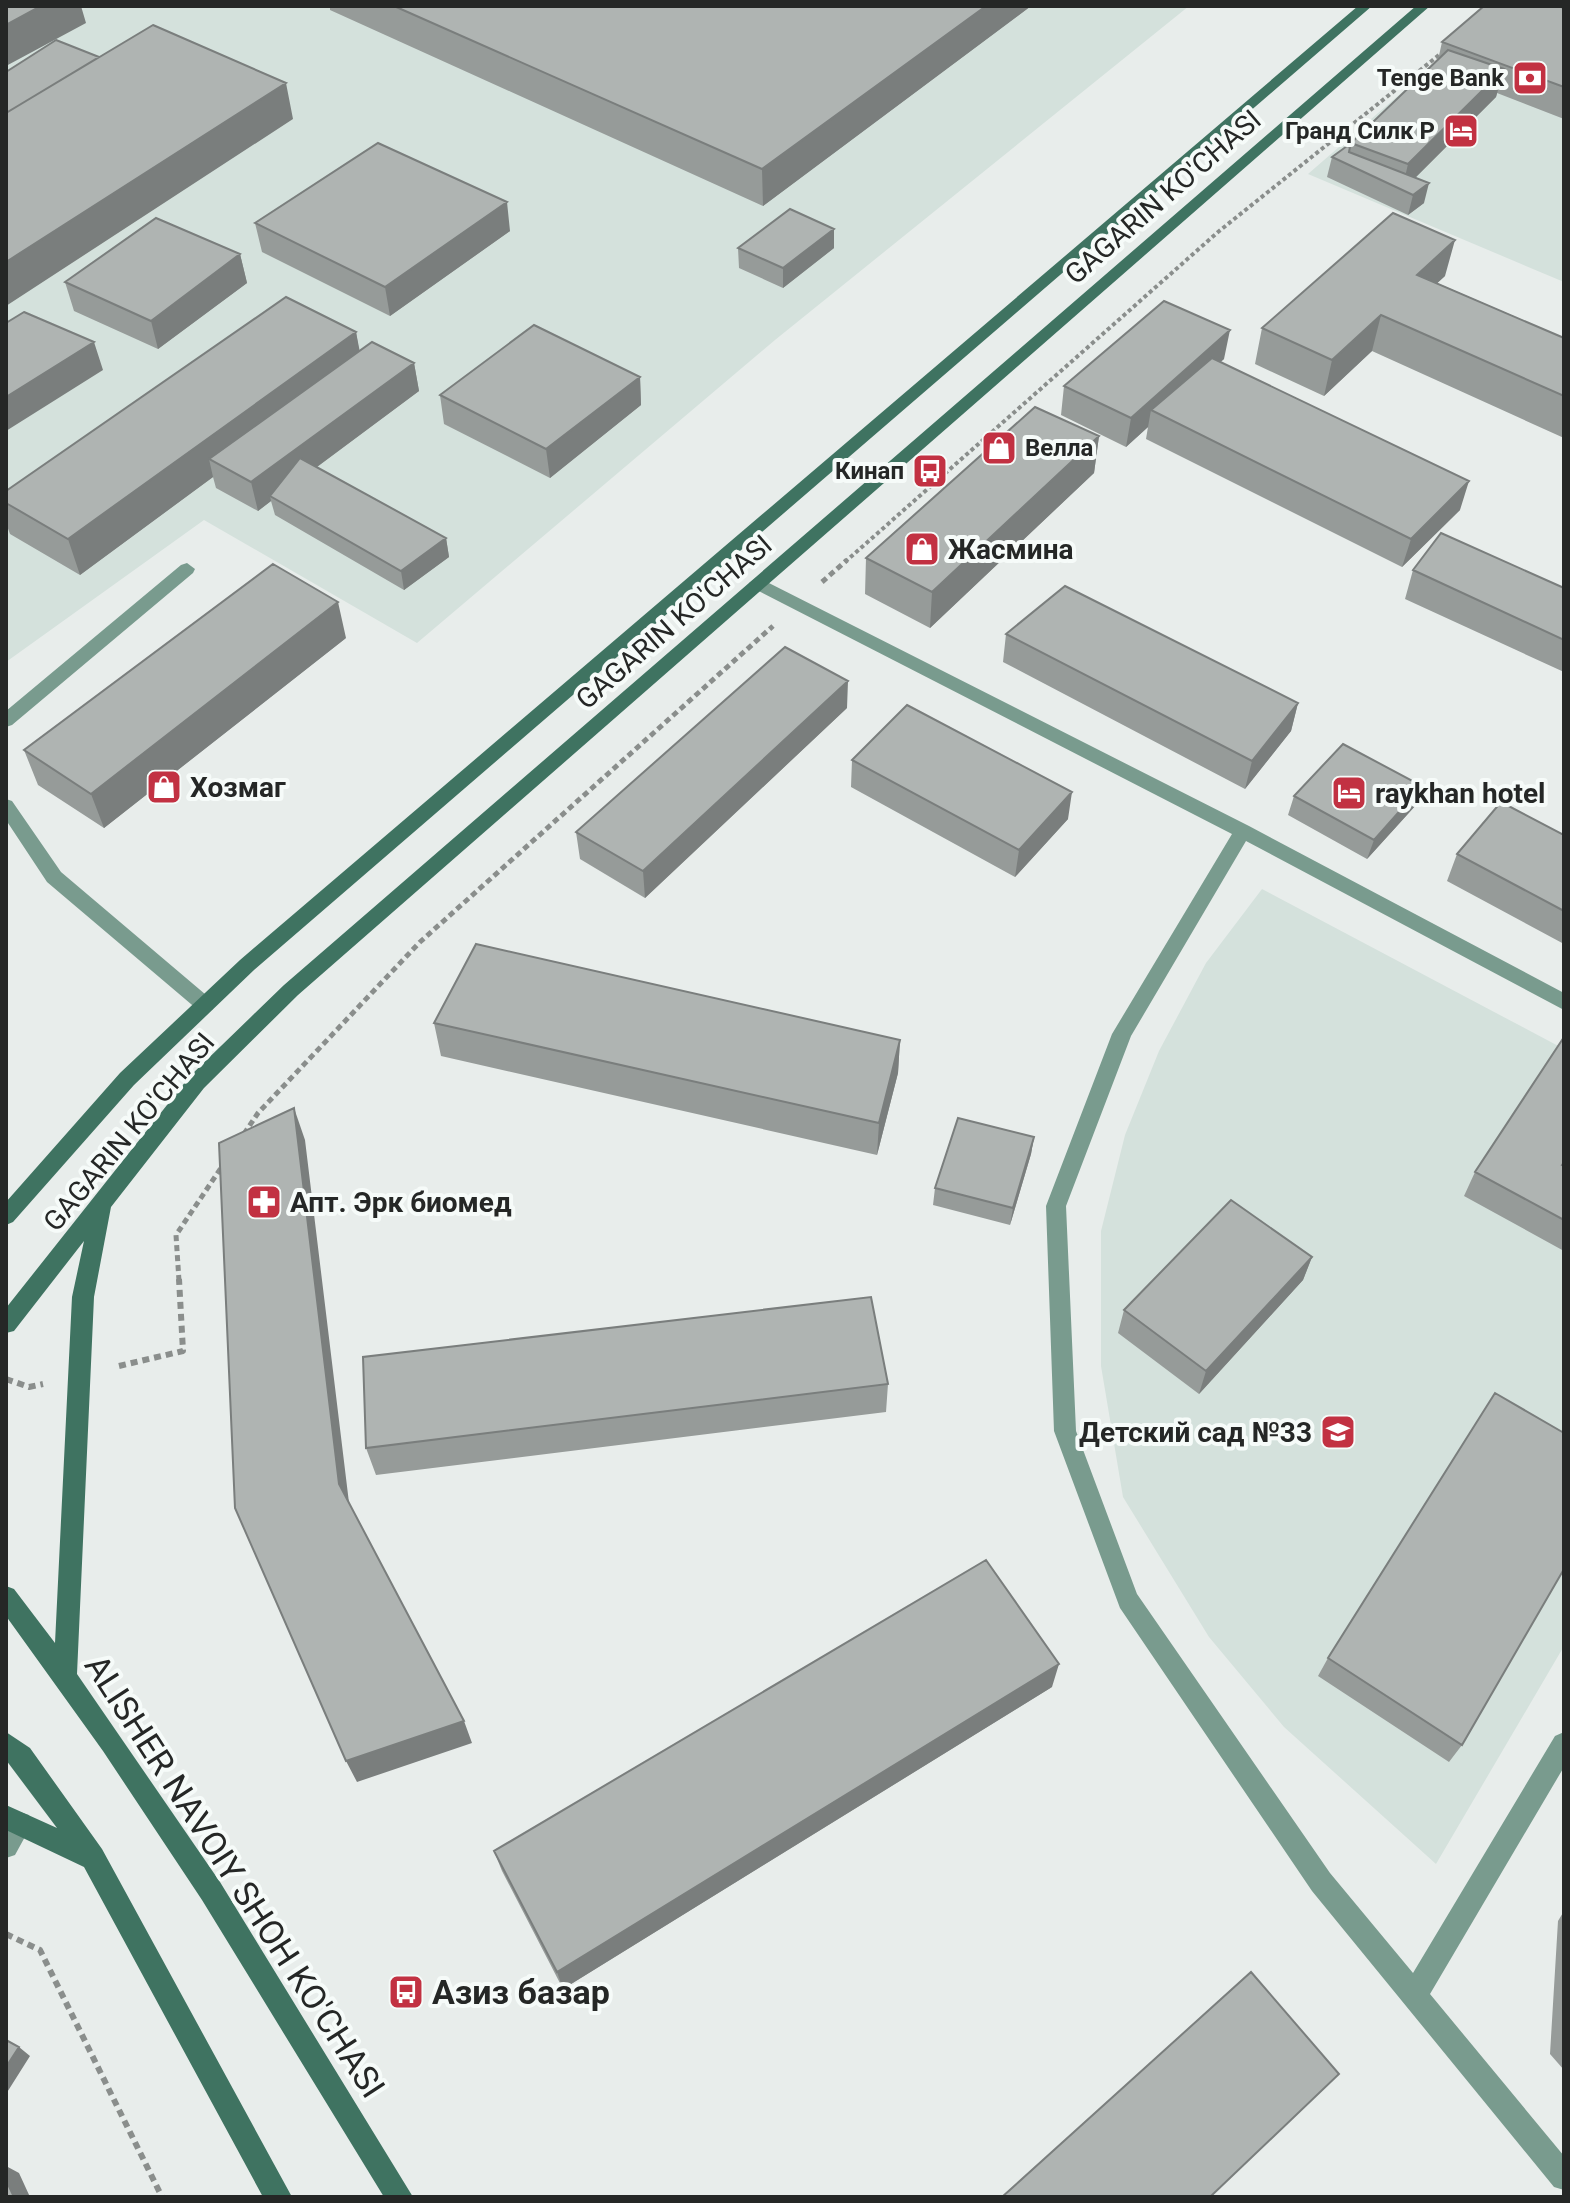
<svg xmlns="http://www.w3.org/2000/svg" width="1570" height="2203" viewBox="0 0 1570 2203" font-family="Roboto,sans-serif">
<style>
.built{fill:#d4e1dc}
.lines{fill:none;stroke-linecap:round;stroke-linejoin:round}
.path-far2{stroke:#8a8e8c;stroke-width:4;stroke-dasharray:4 3;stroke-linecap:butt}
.path-far1{stroke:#8a8e8c;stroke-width:5;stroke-dasharray:6 4;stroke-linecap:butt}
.path{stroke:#8a8e8c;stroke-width:6;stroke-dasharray:7 5;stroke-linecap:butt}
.service{fill:#799b8e;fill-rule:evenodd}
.secondary{fill:#3f7361;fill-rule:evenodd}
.wall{fill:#969b99}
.shaded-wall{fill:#7a7e7d}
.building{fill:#afb4b2;stroke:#7a7e7d;stroke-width:2}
.labels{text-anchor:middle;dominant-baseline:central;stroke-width:8;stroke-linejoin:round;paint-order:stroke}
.far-poi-label{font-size:24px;font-weight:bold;fill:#252726;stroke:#f6fbf9;text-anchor:end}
.street-label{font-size:28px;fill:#252726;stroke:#f6fbf9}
.poi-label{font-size:28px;font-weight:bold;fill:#252726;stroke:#f6fbf9;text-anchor:start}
.near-street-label{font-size:34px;fill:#252726;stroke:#f6fbf9}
.near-poi-label{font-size:34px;font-weight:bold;fill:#252726;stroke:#f6fbf9;text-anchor:start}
</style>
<rect width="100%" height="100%" fill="#e8edeb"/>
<path class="built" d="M6 6H1189L775 340 417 643 204 520 6 662Z
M1454 47 1564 88V282L1308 174Z
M1262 889 1564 1049V1646L1436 1864 1284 1727 1209 1637 1123 1497 1101 1366V1231L1125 1135 1159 1051 1206 963Z"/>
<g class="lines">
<path class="path-far2" d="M845 562 1218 232 1444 51"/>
<path class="path-far1" d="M822 582 847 560
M244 1134 258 1113 420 942 773 626
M179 1281 176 1235 223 1165"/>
<path class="path" d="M119 1366 183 1351 179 1279
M6 1379 29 1387 43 1384
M6 1934 40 1950 162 2197"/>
<path class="service" d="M187 563 195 569 193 573 12 725 6 727V711L181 565Z
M757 577 1249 826 1564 993V1010L1246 841 1131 1036 1066 1206 1076 1431 1137 1594 1330 1873 1413 1973 1555 1736 1564 1732V1767L1430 1994 1564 2156V2190L1554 2187 1312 1891 1120 1608 1054 1431 1046 1206 1112 1034 1232 834 751 587 749 583Z
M6 799 12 801 61 872 212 1000 215 1005 212 1010H198L47 882 6 820Z
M20 1812 29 1815 32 1824 15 1855 6 1858C6 1840 1 1820 20 1812Z"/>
<path class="secondary" d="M1358 6H1372L254 970 134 1085 13 1222 6 1225V1202L120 1073 240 960Z
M1416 6H1430L298 995 204 1088 111 1207 94 1297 77 1674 220 1882 413 2197H384L202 1900 103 1751 6 1616V1586L14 1589 55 1643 72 1297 84 1241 14 1331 6 1333V1308L190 1076 284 985Z
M6 1732 30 1748 102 1849 292 2197H263L84 1867 6 1830V1805L57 1828 6 1760Z"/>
</g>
<path class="wall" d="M330 6H1031L763 206 330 10Z
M1564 8V119L1497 93 1496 97 1415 178 1424 203 1408 215 1327 177 1332 157 1350 147 1351 143 1438 60 1442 42Z
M255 223 510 231 390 316 262 252Z
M834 229V248L783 288 739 268 738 248Z
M240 254 247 283 158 349 74 311 65 282Z
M1445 276 1437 283 1564 338V438L1372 351 1324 396 1255 364 1262 328Z
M356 332 359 351 414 363 419 391 317 467 446 538 449 557 404 590 275 515 271 501 258 511 216 488 213 477 80 575 10 534 6 523V491Z
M1224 359 1220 362 1460 510 1402 567 1146 439 1148 427 1126 447 1061 415 1064 386Z
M640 377 641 405 550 478 444 424 440 395Z
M1099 436 1094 473 930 628 865 594 866 558Z
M1413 570 1564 588V672L1405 599Z
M1006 634 1298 703 1291 731 1245 789 1003 662Z
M346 638 104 828 38 785 24 750Z
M847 708 645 898 580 859 576 832Z
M852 760 1068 819 1015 877 851 787Z
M1294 796 1416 805 1367 859 1288 815Z
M1564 835V944L1447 881 1457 854Z
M434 1023 900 1040 898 1073 877 1155 441 1056Z
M1564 1037V1251L1464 1196 1475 1172Z
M1034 1137 1031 1154 1010 1225 933 1205 935 1188Z
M1312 1257 1303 1280 1199 1394 1118 1333 1124 1310Z
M888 1384 886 1412 376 1475 366 1448Z
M1328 1658 1462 1745 1449 1762 1318 1676Z
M1052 1687 563 1989 502 1871 494 1851Z
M1564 1911V2070L1550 2054 1558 1921Z"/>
<path class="shaded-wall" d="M41 6H81L86 23 6 66V25Z
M986 6H1031L763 206 762 169Z
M1504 69 1496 97 1403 190H1402L1408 164Z
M286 83 293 119 6 306V262Z
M1429 183 1424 203 1408 215 1413 195Z
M507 202 510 231 390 316 385 287Z
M834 229V248L783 288V268Z
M1455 240 1445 276 1407 311 1417 275Z
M240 254 247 283 158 349 151 321Z
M1381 315 1372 351 1324 396 1332 360Z
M1230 330 1224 359 1161 415 1151 410 1148 427 1126 447 1131 418Z
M356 332 363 368 209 459 213 477 80 575 68 539Z
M94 342 103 370 6 431V397Z
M414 363 419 391 275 498 270 496 271 501 258 511 251 482Z
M640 377 641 405 550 478 546 449Z
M1099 436 1094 473 930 628 932 592Z
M1469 481 1460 510 1402 567 1411 539Z
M446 538 449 557 404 590 401 571Z
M338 602 346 638 104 828 91 794Z
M848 681 847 708 645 898 643 871Z
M1298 703 1291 731 1245 789 1252 761Z
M1422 786 1416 805 1367 859 1374 840Z
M1072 792 1068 819 1015 877 1019 850Z
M900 1040 898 1073 877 1155 879 1123Z
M294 1108 305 1140 350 1511 339 1484Z
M1034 1137 1031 1154 1010 1225 1013 1208Z
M1312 1257 1303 1280 1199 1394 1206 1371Z
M1059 1664 1052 1687 563 1989 557 1972Z
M464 1721 472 1743 357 1782 346 1761Z
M19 2047 30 2056 6 2094V2067Z
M6 2166 19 2173 30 2197H14L6 2180Z"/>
<path class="building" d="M6 6H41L6 25Z
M394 6H986L762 169Z
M1484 6H1558L1564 8V87L1442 42Z
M153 25 286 83 6 262V113Z
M56 40 99 57 6 113V72Z
M1448 50 1504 69 1408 164 1351 143Z
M378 143 507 202 385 287 255 223Z
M1347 146 1350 147 1349 152 1429 183 1413 195 1332 157Z
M790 209 834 229 783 268 738 248Z
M1393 213 1455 240 1417 275 1564 338V396L1381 315 1332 360 1262 328Z
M156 218 240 254 151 321 65 282Z
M286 297 356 332 68 539 6 503V491Z
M1164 301 1230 330 1131 418 1064 386Z
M24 312 94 342 6 397V323Z
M534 325 640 377 546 449 440 395Z
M372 342 414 363 251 482 209 459Z
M1212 358 1469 481 1411 539 1151 410Z
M1035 407 1099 436 932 592 866 558Z
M300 458 446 538 401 571 270 496Z
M1441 533 1564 588V640L1413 570Z
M273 564 338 602 91 794 24 750Z
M1065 586 1298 703 1252 761 1006 634Z
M785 647 848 681 643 871 576 832Z
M907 705 1072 792 1019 850 852 760Z
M1343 744 1422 786 1374 840 1294 796Z
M1501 802 1564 835V911L1457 854Z
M476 944 900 1040 879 1123 434 1023Z
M1564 1037V1162L1562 1165 1564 1166V1220L1475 1172Z
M294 1108 339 1484 464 1721 346 1761 235 1508 219 1143Z
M958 1118 1034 1137 1013 1208 935 1188Z
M1231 1200 1312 1257 1206 1371 1124 1310Z
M871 1297 888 1384 366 1448 363 1357Z
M1495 1393 1564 1433V1569L1462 1745 1328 1658Z
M986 1560 1059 1664 557 1972 494 1851Z
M1251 1972 1339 2074 1210 2197H1002Z
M6 2040 19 2047 6 2067Z
M6 2180 14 2197H6Z"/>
<defs>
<symbol id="bank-square" viewBox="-11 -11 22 22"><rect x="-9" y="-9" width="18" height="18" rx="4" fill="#c23142" stroke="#f6fbf9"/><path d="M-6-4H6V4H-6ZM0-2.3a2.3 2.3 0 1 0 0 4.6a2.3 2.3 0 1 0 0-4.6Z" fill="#fff"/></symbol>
<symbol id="hotel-square" viewBox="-11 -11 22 22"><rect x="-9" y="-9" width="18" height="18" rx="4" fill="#c23142" stroke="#f6fbf9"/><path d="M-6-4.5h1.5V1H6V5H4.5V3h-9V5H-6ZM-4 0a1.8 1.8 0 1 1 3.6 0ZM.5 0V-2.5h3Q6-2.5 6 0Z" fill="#fff"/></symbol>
<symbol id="shop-square" viewBox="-11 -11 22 22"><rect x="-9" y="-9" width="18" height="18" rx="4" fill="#c23142" stroke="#f6fbf9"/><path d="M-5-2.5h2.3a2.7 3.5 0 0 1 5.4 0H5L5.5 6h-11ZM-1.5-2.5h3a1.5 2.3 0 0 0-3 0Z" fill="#fff"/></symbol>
<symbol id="bus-square" viewBox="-11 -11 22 22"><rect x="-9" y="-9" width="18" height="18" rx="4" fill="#c23142" stroke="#f6fbf9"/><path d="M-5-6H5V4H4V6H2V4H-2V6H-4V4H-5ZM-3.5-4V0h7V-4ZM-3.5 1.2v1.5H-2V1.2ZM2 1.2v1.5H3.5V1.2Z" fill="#fff"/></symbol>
<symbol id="pharmacy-square" viewBox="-11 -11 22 22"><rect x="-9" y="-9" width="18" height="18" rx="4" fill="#c23142" stroke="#f6fbf9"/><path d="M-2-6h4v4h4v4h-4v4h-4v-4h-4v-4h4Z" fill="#fff"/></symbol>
<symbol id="school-square" viewBox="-11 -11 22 22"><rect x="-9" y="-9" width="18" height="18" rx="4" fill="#c23142" stroke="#f6fbf9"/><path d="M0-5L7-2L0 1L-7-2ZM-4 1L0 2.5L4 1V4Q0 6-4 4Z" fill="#fff"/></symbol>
</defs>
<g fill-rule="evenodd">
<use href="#bank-square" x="1510" y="58" width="40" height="40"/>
<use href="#hotel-square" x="1441" y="111" width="40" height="40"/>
<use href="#shop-square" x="979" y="428" width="40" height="40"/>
<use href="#bus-square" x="910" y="451" width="40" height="40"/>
<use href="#shop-square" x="902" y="529" width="40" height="40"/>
<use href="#shop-square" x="144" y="767" width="40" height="40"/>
<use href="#hotel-square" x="1329" y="773" width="40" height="40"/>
<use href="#pharmacy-square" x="244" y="1182" width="40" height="40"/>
<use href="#school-square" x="1318" y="1412" width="40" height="40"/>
<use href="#bus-square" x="386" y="1972" width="40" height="40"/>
</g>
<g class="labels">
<g class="far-poi-label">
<text x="1504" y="78">Tenge Bank</text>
<text x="1435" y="131">Гранд Силк Р</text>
<text x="1025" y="448" text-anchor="start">Велла</text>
<text x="904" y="471">Кинап</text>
</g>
<g class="street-label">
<text transform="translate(1163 197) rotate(-41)">GAGARIN KO'CHASI</text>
<text transform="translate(674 622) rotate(-41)">GAGARIN KO'CHASI</text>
<text transform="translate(129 1132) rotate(-50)">GAGARIN KO'CHASI</text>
</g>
<g class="poi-label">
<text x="948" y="549">Жасмина</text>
<text x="190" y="787">Хозмаг</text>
<text x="1375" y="793">raykhan hotel</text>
<text x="290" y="1202">Апт. Эрк биомед</text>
<text x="1312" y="1432" text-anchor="end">Детский сад №33</text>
</g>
<g class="near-street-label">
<text transform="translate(235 1876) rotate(57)">ALISHER NAVOIY SHOH KO'CHASI</text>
</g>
<g class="near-poi-label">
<text x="432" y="1992">Азиз базар</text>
</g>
</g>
<rect width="1570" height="2203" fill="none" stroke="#252726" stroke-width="16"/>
</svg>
